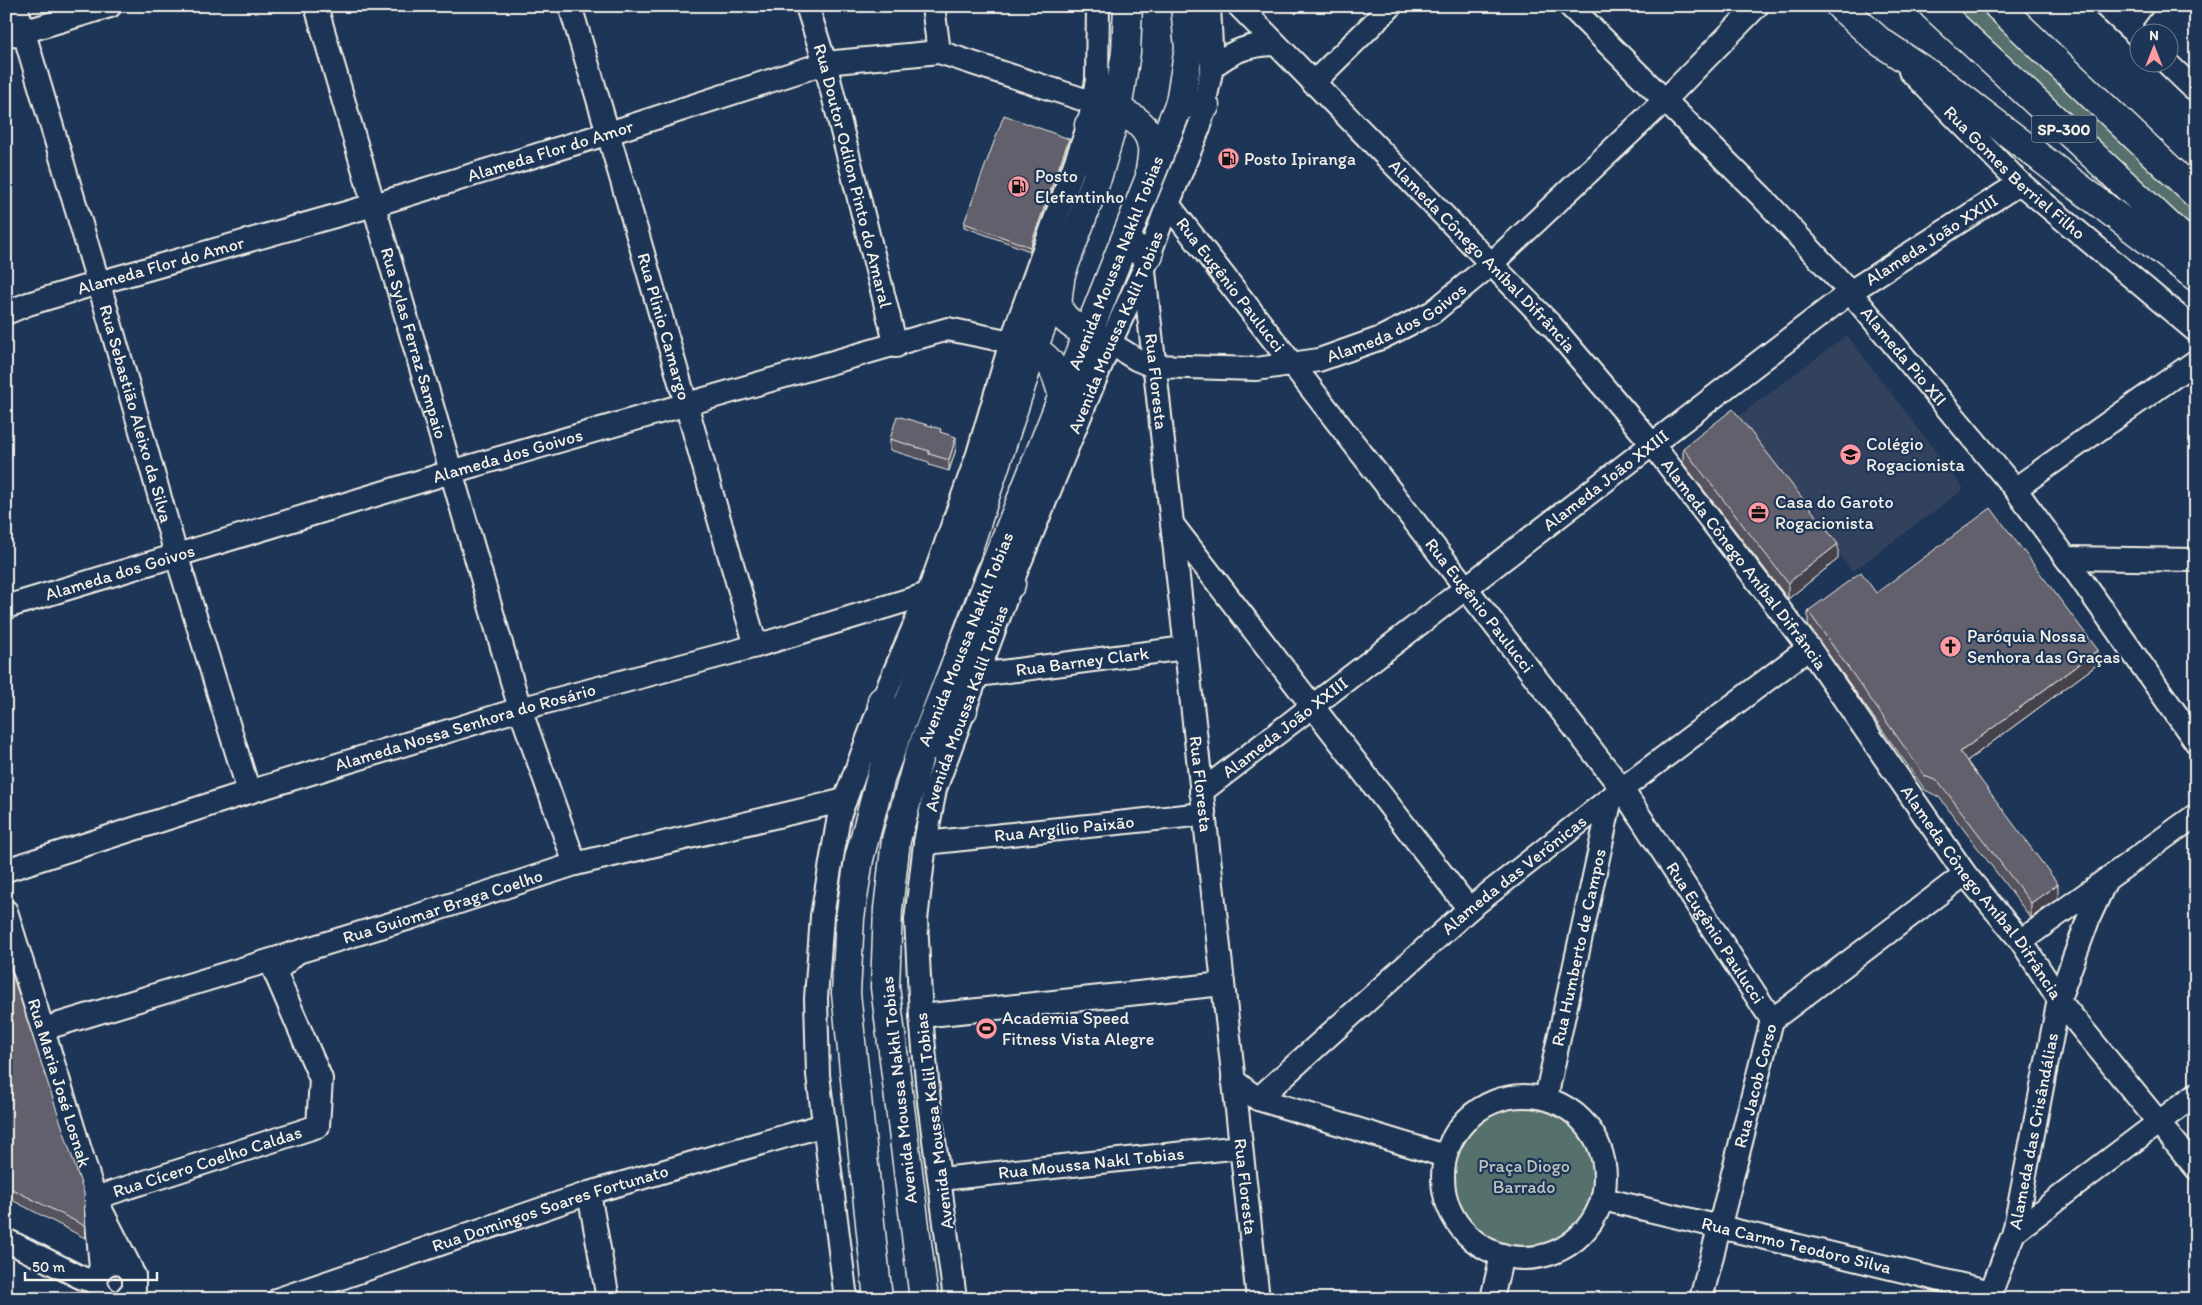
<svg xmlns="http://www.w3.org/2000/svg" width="2202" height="1305" viewBox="0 0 2202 1305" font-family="Itim,sans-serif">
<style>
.built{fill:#32425d}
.green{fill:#57706d;stroke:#a6b0aa}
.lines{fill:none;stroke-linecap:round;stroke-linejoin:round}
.minor-casing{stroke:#f4f1e8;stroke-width:26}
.major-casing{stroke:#f4f1e8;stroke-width:31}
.highway-casing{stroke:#f4f1e8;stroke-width:31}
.minor{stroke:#1d3557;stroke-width:22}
.major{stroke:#1d3557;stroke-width:28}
.highway{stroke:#1d3557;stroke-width:28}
.wall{fill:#54535d;stroke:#f4f1e8}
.shaded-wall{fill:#45434c;stroke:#f4f1e8}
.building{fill:#62606c;stroke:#f4f1e8}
.labels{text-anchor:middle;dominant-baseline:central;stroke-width:4.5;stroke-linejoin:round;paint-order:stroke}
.shield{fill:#1d3557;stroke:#b4b9bc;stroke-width:1}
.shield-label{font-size:16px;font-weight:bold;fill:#f4f1e8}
.street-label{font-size:18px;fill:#f4f1e8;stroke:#1d3557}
.poi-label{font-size:18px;fill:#f4f1e8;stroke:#1d3557;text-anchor:start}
.park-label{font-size:18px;fill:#bdc4bd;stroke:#1d3557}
</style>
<rect width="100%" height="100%" fill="#1d3557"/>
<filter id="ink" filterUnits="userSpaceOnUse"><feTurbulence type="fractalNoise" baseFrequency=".02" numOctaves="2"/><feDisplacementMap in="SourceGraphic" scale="10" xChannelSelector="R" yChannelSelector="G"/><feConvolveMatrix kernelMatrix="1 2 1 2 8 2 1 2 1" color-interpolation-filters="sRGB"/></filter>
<g filter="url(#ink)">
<path class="built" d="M1847 335 1964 489 1852 572 1735 419Z"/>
<path class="green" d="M1948 6H1982L2196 204V237Z
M1447 1177a77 77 0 1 1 154 0a77 77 0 1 1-154 0Z"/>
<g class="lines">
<defs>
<g id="minor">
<path id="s1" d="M16 6 105 305 176 554 249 792"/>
<path id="s2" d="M316 6 520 709 575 864"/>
<path id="s3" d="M570 6C635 218 693 433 756 646"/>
<path id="s4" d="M807 6 825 63 896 346"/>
<path d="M933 6 939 52"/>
<path id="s5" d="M1239 6 1552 326 1653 445 1809 648 1965 874 2021 941 2062 1004 2196 1168"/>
<path id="s6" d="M1570 6 1762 197 1850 292 2015 489 2066 558 2196 742"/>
<path d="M2105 6 2140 38"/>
<path d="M2127 26 2142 6"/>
<path d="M6 37 110 6"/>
<path d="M2166 62 2196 91"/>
<path d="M1212 67C1234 50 1248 45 1275 44"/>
<path id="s7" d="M1910 71 2020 183 2196 331"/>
<path d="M1313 83 1391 6"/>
<path id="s8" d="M1168 204 1622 789 1772 1020"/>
<path id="s9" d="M1144 271 1258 1299"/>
<path id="s10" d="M6 313 28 304 98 283 374 205 609 133 825 63 939 52 1094 103"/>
<path id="s11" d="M1110 343 1136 359 1153 366 1256 369 1319 360 1381 338 1433 312 1491 264 1664 101 1757 6"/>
<path d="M2015 489 2196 361"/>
<path d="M1172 524 1469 909"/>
<path d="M2066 558 2196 560"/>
<path id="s12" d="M6 607 451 472 948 329 1011 342"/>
<path id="s13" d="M978 675 1185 648"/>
<path id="s14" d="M1201 792 1850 292 2020 183"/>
<path id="s15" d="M925 843 1204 814"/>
<path id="s16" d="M6 870 249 792 520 709 756 646 928 594"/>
<path id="s17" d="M6 911 95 1198 131 1269"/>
<path d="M2021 941 2196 815"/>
<path d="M921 1016 1223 984"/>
<path id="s18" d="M43 1029 410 918 575 864 845 800"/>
<path id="s19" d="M1233 1080 1258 1099 1469 909 1622 789 1809 648"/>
<circle cx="1524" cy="1177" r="81"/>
<path id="s20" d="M1546 1098 1611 798"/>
<path d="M1258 1099 1445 1156"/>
<path id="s21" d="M941 1179 1241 1147"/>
<path d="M589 1193 608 1299"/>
<path id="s22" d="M95 1198 318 1126 321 1079 275 972 296 953"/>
<path id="s23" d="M1603 1199 1991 1292"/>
<path d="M96 1209 101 1269"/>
<path d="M2014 1232 2196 1094"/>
<path d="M6 1240 82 1278 96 1282"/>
<path d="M106 1299C91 1287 94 1269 112 1262L125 1265 134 1275V1289L125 1299"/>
<path id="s24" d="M279 1299 589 1193 824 1125"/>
<path d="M846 1299 818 1075 816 998 822 916 839 816 882 701 928 594 978 454 1011 342 1089 125 1097 80 1098 6"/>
<path id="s25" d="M955 1299 929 1102 921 1016 916 920 925 843 935 789 1011 584 1110 343 1144 269 1168 204 1200 125 1212 67 1209 6"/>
<path d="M1492 1299 1502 1255"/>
<path id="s26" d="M1701 1299 1772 1020 1965 874"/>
<path id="s27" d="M1990 1299 1991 1292 2014 1232 2059 999 2089 917 2106 880"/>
</g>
<g id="major">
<path d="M1180 102 1205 106"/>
<path d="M1094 103C1118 110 1148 118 1152 147 1153 154 1151 163 1150 170"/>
<path d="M1089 125 1097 169"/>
<path d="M1124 244 1149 255"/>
<path d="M1060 281C1059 288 1057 298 1058 305 1062 326 1094 335 1110 343"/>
<path d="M1011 342C1049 354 1053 360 1063 397"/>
<path d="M1011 584 1013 538"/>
<path d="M882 701V754"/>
<path d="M929 746 963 710"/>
<path d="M878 1299 846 993 850 918 859 859 882 773 967 552 1033 349 1098 175 1117 110 1126 52 1128 6"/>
<path id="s28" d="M924 1299 885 987 888 909 896 840 919 756 1180 102 1189 48 1185 6"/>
</g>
<path id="highway" d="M1840 6 1879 41 1948 87 2196 277
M1933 6 2196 251
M1998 6 2196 194"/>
</defs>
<use href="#minor" class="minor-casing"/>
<use href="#major" class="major-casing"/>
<use href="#highway" class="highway-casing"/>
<use href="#minor" class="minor"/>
<use href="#major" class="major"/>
<use href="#highway" class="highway"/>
</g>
<path class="wall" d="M1287 6H1303L1296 14Z
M1069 143 1030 251 964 227V223Z
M941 433 956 449 949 471 929 465V462L890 450V439Z
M1683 448 1838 559 1788 599 1683 463Z
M1876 593 2098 664 1967 761 2058 898 2031 918 1939 797 1925 790 1808 625V611Z
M6 956 85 1226V1238L6 1197Z"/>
<path class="shaded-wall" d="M1296 6H1303L1296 14Z
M1069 139V143L1030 251V247Z
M956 437V449L949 471V460Z
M1838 544V559L1788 599V583Z
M2098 650V664L1960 766V752Z
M2058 884V898L2031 918V903Z"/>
<path class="building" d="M1004 115 1069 139 1030 247 964 223Z
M1733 409 1838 544 1788 583 1683 448Z
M897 416 941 429 940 432 956 437 949 460 929 454V451L890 439Z
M1991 508 2098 650 1960 752 2058 884 2031 903 1939 782 1925 776 1808 611 1861 572 1876 593Z
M6 956 84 1193 85 1226 6 1186Z"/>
</g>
<defs>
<symbol id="fuel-disc" viewBox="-11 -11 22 22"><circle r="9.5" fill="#ff9aa2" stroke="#1d3557"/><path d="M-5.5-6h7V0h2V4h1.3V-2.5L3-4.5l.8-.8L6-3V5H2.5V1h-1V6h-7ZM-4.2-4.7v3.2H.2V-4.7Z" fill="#111"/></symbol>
<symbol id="school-disc" viewBox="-11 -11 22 22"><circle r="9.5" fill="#ff9aa2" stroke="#1d3557"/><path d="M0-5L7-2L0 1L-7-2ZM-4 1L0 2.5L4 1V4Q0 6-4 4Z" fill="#111"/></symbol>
<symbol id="office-disc" viewBox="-11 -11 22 22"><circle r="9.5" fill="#ff9aa2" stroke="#1d3557"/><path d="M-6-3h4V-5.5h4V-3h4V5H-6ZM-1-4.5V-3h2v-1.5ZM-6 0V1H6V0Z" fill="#111"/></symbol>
<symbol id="church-disc" viewBox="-11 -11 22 22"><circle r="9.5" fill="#ff9aa2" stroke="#1d3557"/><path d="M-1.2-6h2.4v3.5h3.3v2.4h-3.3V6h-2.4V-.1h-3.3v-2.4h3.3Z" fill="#111"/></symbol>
<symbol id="stadium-disc" viewBox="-11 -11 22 22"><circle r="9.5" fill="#ff9aa2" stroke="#1d3557"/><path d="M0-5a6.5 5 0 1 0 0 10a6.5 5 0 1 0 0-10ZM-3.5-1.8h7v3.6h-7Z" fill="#111"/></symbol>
</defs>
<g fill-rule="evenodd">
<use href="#fuel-disc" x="1216" y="146" width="25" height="25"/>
<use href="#fuel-disc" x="1006" y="174" width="25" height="25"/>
<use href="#school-disc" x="1838" y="442" width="25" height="25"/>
<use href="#office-disc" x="1746" y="500" width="25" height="25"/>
<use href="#church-disc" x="1938" y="634" width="25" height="25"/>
<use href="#stadium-disc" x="974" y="1016" width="25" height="25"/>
</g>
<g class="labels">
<rect class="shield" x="2031.5" y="115.5" width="65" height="27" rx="4"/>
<g class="shield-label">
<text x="2064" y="129">SP-300</text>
</g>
<g class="street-label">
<text stroke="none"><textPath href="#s10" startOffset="568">Alameda Flor do Amor</textPath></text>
<text stroke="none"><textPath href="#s7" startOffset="146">Rua Gomes Berriel Filho</textPath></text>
<text stroke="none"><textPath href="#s4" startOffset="176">Rua Doutor Odilon Pinto do Amaral</textPath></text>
<text stroke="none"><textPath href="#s14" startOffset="916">Alameda João XXIII</textPath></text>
<text stroke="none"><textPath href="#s5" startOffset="349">Alameda Cônego Aníbal Difrância</textPath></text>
<text stroke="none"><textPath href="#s28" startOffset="1080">Avenida Moussa Nakhl Tobias</textPath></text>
<text stroke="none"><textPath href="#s10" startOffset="162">Alameda Flor do Amor</textPath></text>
<text stroke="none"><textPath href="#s8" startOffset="102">Rua Eugênio Paulucci</textPath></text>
<text stroke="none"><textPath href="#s11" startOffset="302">Alameda dos Goivos</textPath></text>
<text stroke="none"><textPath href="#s3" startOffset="334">Rua Plinio Camargo</textPath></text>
<text stroke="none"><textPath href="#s25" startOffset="1005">Avenida Moussa Kalil Tobias</textPath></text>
<text stroke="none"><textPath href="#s2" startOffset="351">Rua Sylas Ferraz Sampaio</textPath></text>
<text stroke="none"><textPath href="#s6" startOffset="484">Alameda Pio XII</textPath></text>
<text stroke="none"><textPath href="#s9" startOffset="111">Rua Floresta</textPath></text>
<text stroke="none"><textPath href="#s1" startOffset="425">Rua Sebastião Aleixo da Silva</textPath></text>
<text stroke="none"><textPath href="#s12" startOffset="524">Alameda dos Goivos</textPath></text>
<text stroke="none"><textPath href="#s14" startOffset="511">Alameda João XXIII</textPath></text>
<text stroke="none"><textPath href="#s5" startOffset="754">Alameda Cônego Aníbal Difrância</textPath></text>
<text stroke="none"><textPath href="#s12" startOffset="119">Alameda dos Goivos</textPath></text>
<text stroke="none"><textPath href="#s8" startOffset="508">Rua Eugênio Paulucci</textPath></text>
<text stroke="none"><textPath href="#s28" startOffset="675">Avenida Moussa Nakhl Tobias</textPath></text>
<text stroke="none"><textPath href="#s13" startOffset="105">Rua Barney Clark</textPath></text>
<text stroke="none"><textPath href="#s25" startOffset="600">Avenida Moussa Kalil Tobias</textPath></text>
<text stroke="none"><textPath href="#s16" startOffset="481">Alameda Nossa Senhora do Rosário</textPath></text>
<text stroke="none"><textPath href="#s14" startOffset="106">Alameda João XXIII</textPath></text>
<text stroke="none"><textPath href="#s9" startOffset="516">Rua Floresta</textPath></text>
<text stroke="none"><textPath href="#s15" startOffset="140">Rua Argílio Paixão</textPath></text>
<text stroke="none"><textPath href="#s19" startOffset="372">Alameda das Verônicas</textPath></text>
<text stroke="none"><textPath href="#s5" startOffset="1159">Alameda Cônego Aníbal Difrância</textPath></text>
<text stroke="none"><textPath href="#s18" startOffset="418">Rua Guiomar Braga Coelho</textPath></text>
<text stroke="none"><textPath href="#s8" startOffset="912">Rua Eugênio Paulucci</textPath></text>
<text stroke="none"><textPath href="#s20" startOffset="154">Rua Humberto de Campos</textPath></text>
<text stroke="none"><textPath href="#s17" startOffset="180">Rua Maria José Losnak</textPath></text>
<text stroke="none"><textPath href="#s26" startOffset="220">Rua Jacob Corso</textPath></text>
<text transform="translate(899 1090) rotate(-96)">Avenida Moussa Nakhl Tobias</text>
<text transform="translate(934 1121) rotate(-97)">Avenida Moussa Kalil Tobias</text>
<text stroke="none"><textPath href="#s27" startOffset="174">Alameda das Crisândálias</textPath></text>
<text stroke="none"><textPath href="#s22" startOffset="118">Rua Cícero Coelho Caldas</textPath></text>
<text stroke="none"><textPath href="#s21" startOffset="151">Rua Moussa Nakl Tobias</textPath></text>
<text stroke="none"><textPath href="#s9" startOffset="921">Rua Floresta</textPath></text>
<text stroke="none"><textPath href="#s24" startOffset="286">Rua Domingos Soares Fortunato</textPath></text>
<text stroke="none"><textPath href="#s23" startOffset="199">Rua Carmo Teodoro Silva</textPath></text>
</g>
<g class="poi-label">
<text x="1244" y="159">Posto Ipiranga</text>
<text x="1035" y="176">Posto<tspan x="1035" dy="21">Elefantinho</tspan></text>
<text x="1866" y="444">Colégio<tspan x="1866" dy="21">Rogacionista</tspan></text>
<text x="1775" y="502">Casa do Garoto<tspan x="1775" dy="21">Rogacionista</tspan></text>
<text x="1967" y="636">Paróquia Nossa<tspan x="1967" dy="21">Senhora das Graças</tspan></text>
<text x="1002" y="1018">Academia Speed<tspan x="1002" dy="21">Fitness Vista Alegre</tspan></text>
</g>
<g class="park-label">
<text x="1524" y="1166">Praça Diogo<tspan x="1524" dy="21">Barrado</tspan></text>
</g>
</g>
<rect width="2202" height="1305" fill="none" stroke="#1d3557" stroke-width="25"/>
<rect x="12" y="12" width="2177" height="1280" fill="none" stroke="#f4f1e8" stroke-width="2" filter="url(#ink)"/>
<g transform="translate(2154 48)"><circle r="24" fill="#1d3557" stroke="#738091"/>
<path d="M0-4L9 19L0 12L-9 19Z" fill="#ff9aa2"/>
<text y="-8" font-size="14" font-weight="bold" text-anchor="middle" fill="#f4f1e8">N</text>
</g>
<path d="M25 1272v8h132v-8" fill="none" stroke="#f4f1e8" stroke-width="2.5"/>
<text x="32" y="1272" font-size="15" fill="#f4f1e8" stroke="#1d3557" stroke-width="4" paint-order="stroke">50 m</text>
</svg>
